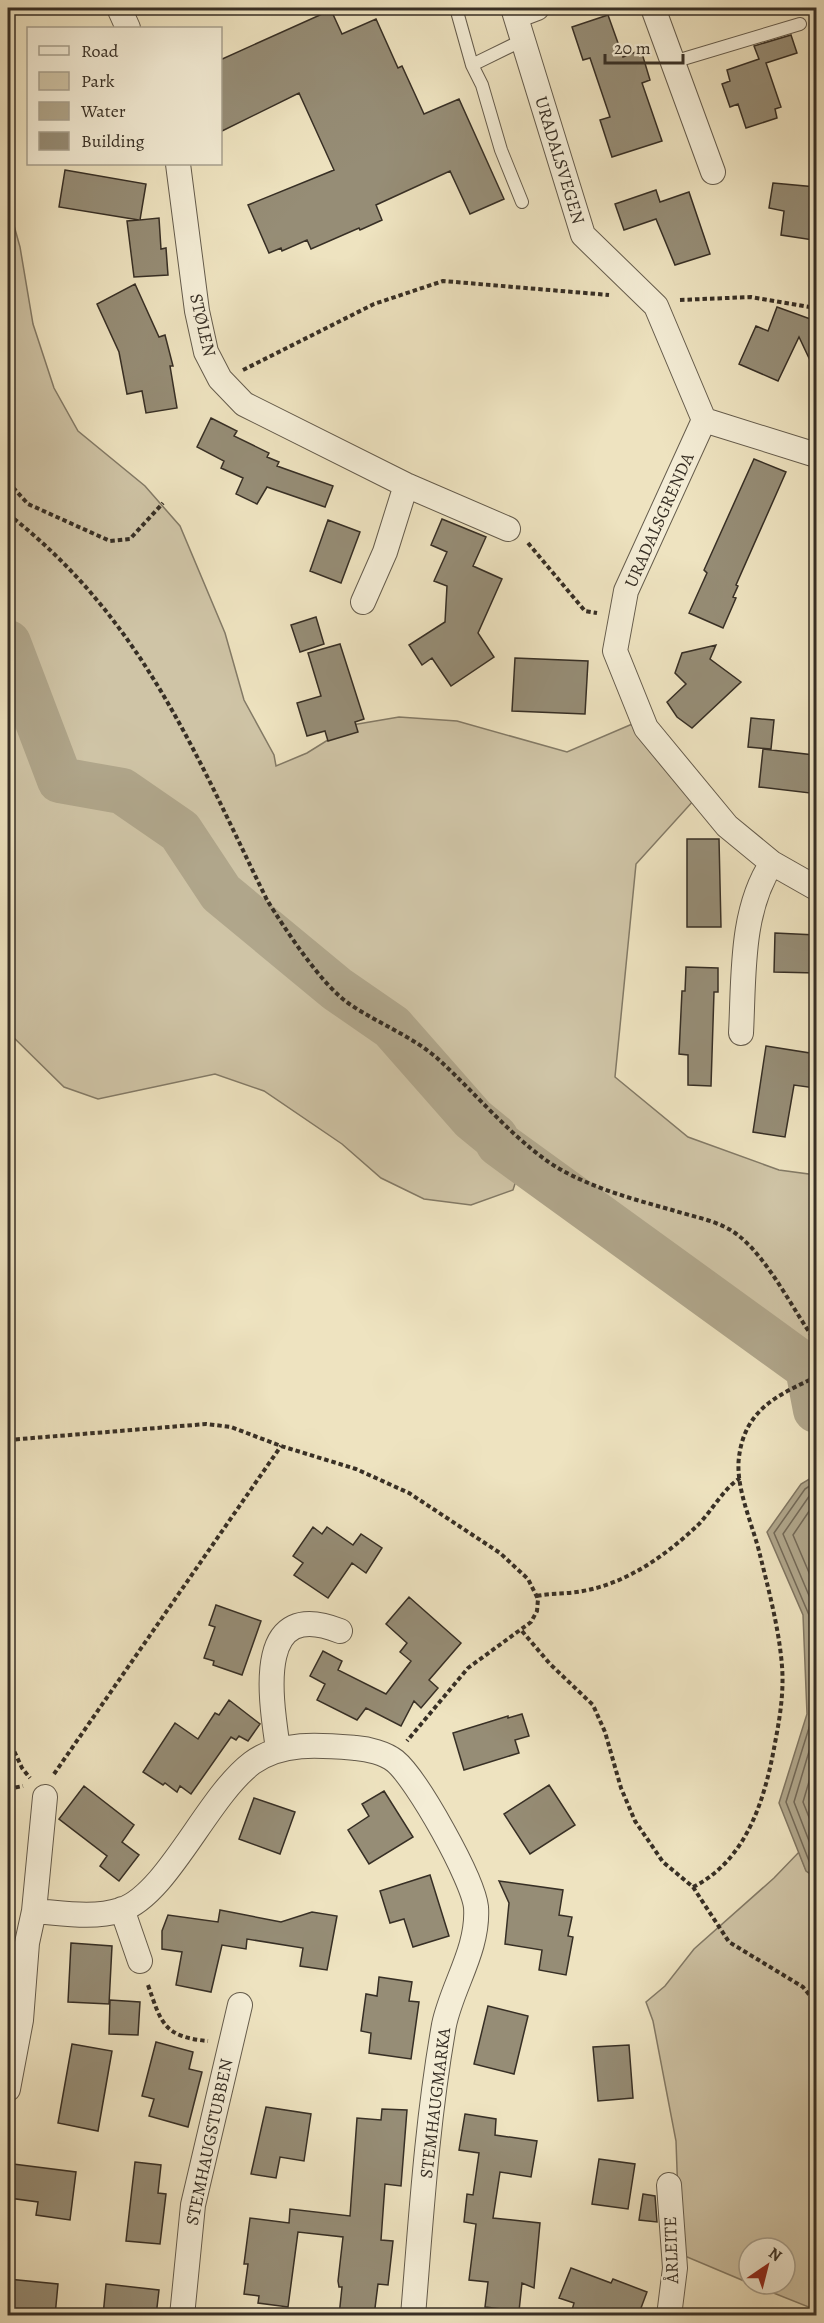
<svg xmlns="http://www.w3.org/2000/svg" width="824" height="2323" viewBox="0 0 824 2323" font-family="Alegreya,serif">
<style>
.green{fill:#cfc4a6;stroke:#837a66;stroke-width:1.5}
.water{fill:#b0a68b;stroke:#807662;stroke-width:1.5}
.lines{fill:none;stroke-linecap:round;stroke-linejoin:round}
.shore{stroke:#746a58;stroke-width:1.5}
.river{stroke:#b0a68b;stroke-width:46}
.building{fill:#968d76;stroke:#372f25;stroke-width:1.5}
.lane-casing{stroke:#655c4c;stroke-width:14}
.street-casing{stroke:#655c4c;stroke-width:26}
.path{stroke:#372f25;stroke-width:4;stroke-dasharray:4.5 3;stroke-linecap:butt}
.lane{stroke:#f4edd6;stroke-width:12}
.street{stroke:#f4edd6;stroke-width:24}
.labels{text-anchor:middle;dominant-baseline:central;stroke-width:4.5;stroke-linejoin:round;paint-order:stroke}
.street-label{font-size:18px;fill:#372f25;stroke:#f4edd6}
</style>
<rect width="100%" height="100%" fill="#eee3c0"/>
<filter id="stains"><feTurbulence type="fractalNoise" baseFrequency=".00333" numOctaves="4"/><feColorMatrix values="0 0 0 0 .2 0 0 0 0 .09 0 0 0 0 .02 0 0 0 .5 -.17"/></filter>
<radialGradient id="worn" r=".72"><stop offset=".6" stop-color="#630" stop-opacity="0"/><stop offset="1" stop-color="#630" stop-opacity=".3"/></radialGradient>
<path class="green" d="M8 204 20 247 33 324 54 388 78 431 145 486 180 526 225 633 244 700 274 755 276 766 307 753 352 725 399 717 457 721 567 752 637 722 695 799 636 864 615 1077 688 1137 779 1170 816 1175V1410L808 1368 523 1159 513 1190 471 1205 424 1199 381 1178 342 1144 264 1091 215 1074 98 1099 64 1087 8 1032Z
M799 1852 806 1870 816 1878V2310L751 2284H785V2248H749V2283L680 2254 676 2141 653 2021 646 2002 665 1986 694 1949 774 1878Z"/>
<path class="water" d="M816 1475V1878L806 1871 779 1803 807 1714 803 1615 767 1532 801 1484Z"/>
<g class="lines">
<path class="shore" d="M816 1482 805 1489 774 1533 809 1615 813 1715 786 1802 811 1866 816 1870
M816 1490 810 1495 783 1534 816 1612
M816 1501 793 1535 816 1589
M816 1728 794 1802 816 1859
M816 1758 803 1802 816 1835"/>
<path class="river" d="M8 643 60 780 122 791 180 831 221 893 337 989 392 1027 473 1119 495 1137 499 1144 808 1368 816 1410"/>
</g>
<path class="building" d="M331 10 342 34 376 19 398 68 402 66 424 114 459 99 504 199 470 214 450 171 376 205 382 220 360 230 359 228 311 249 307 240 282 251 281 248 269 253 248 205 334 170 299 93 220 132V60Z
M608 15 623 57 641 50 650 80 642 83 662 141 612 157 600 120 610 117 590 58 583 60 572 27Z
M791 35 797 53 766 63 781 107 775 109 777 118 746 128 738 104 730 107 722 84 730 81 727 70 759 59 754 46Z
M65 170 146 184 140 220 159 218 161 249 166 248 168 275 134 277 127 221 139 220 59 207Z
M773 183 816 187 813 240 781 235 784 211 769 208Z
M656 190 660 202 689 192 710 254 675 265 656 219 624 230 615 204Z
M135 284 159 337 165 335 173 366H170L177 408 146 413 142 391 127 394 119 352 97 304Z
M777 307 816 321V373L799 337 778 381 739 364 756 326 768 331Z
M211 418 237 431 234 436 269 453 267 457 279 462 277 466 333 486 325 507 267 487 257 504 236 494 243 478 221 468 224 461 197 447Z
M754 459 786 472 736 585 738 586 733 597 736 598 723 628 689 613 707 573 704 570Z
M442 519 486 537 473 566 502 579 478 633 494 657 451 686 432 658 422 665 409 645 445 622 447 586 434 581 447 552 431 545Z
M328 520 360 532 341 583 310 571Z
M316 617 324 644 300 652 291 625Z
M340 644 364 719 355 722 358 732 328 741 325 731 307 736 297 703 321 696 308 653Z
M716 645 710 659 741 682 692 728 677 717 667 702 686 684 675 673 682 653Z
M515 658 588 661 585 714 512 711Z
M751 718 774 720 771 749 748 747Z
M763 749 814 755 810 793 759 787Z
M687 839H719L721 927H687Z
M775 933 816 935V973L774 972Z
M686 967 718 968V992H714L711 1086 688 1085V1055L679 1054 682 991H685Z
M766 1046 816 1054 815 1088 794 1085 785 1137 753 1132Z
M313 1527 322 1534 327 1527 353 1545 361 1534 382 1548 366 1573 352 1563 328 1598 294 1575 303 1563 293 1556Z
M409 1597 461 1643 429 1680 438 1688 421 1708 414 1701 401 1726 366 1708 357 1720 317 1700 325 1684 310 1676 323 1651 342 1661 338 1670 386 1694 411 1661 400 1652 407 1643 386 1624Z
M216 1605 261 1621 242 1675 213 1665 214 1661 204 1658 215 1627 209 1625Z
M229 1700 260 1724 248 1741 239 1736 236 1740 231 1737 191 1794 180 1786 177 1792 165 1783 163 1785 143 1772 175 1723 198 1739 215 1713 219 1715Z
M522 1714 529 1736 515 1740 519 1753 464 1770 453 1733 508 1716V1718Z
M549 1785 575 1825 530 1854 504 1814Z
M84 1786 134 1825 122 1842 139 1855 119 1881 100 1866 107 1856 59 1819Z
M384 1791 413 1837 369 1864 348 1830 369 1816 362 1804Z
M254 1798 295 1812 280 1854 239 1839Z
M430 1875 449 1936 413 1947 404 1919 390 1923 380 1891Z
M499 1881 563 1890 559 1915 572 1917 568 1936 573 1937 566 1975 539 1970 542 1950 505 1944 509 1903Z
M220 1910 281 1922 312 1912 337 1916 327 1970 300 1966 303 1948 247 1939 246 1949 222 1945 211 1992 176 1985 182 1952 162 1949V1931L168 1915 218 1922Z
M71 1943 112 1946 109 2004 68 2002Z
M379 1977 412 1982 409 2001 419 2002 411 2059 369 2053 371 2033 361 2031 366 1994 377 1996Z
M110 2000 140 2002 138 2035 109 2034Z
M488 2006 528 2016 514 2074 474 2064Z
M156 2042 193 2052 189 2069 202 2072 188 2127 149 2116 154 2099 142 2096Z
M72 2044 112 2051 98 2131 58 2123Z
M629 2045 633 2098 598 2101 593 2047Z
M266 2107 311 2114 304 2161 280 2157 276 2178 251 2174Z
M382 2109 407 2110 401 2186 385 2184 381 2240 393 2241 388 2285 378 2284 374 2316H339L342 2287H339L338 2281 343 2237 298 2232 288 2307 258 2303 259 2296 244 2294 248 2264H244L250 2218 289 2223 290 2209 350 2216 357 2118 381 2120Z
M465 2114 496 2119 495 2135 537 2141 531 2177 500 2172 493 2218 540 2223 534 2288 522 2283 519 2311 485 2307 488 2282 469 2280 476 2224 464 2222 467 2194 473 2195 479 2153 459 2150Z
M599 2159 635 2164 628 2209 592 2204Z
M135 2162 161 2165 158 2193 166 2194 160 2244 126 2241Z
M13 2164 76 2172 70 2220 36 2215 38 2202 9 2198Z
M643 2194 655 2196 657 2222 639 2220Z
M571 2268 611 2283 613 2279 647 2292 638 2316H587L572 2310 574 2303 559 2298Z
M8 2279 58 2284 55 2316H21L8 2312Z
M106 2284 159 2290 156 2316H103Z"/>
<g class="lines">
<defs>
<path id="lane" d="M456 8 472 65 482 85 501 150 522 202
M673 62 800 24
M472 65 523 40"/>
<path id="street" d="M119 8 128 28
M513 8 583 235 656 306 704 420
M653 8 713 172
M516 16 537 8
M178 164 197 311 206 352 220 379 244 404 406 485 508 529
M704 420 626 591 615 651 646 728 727 826 772 863 816 888
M704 420 816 455
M363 602 385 552 406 485
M741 1033C744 978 740 911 772 863
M278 1749C271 1700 253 1596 340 1631
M122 1909 140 1961
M34 1911 45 1797
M8 2089 21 2020 27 1943 34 1911C62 1913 93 1919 121 1910 168 1894 207 1797 252 1763 282 1741 321 1745 356 1748 368 1749 385 1753 395 1761 417 1779 473 1879 476 1907 479 1949 452 1986 444 2025 427 2121 421 2218 413 2316
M182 2316 193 2205 240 2005
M669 2316 675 2268 669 2185"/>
</defs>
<use href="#lane" class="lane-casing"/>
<use href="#street" class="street-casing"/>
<path class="path" d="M680 300 751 297 816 308
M243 370 374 304 443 281 609 295
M8 482 28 504 110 541 130 539 163 503
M8 514C142 618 195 753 267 900 285 929 321 984 348 1003 377 1023 410 1035 437 1058 476 1093 520 1148 565 1172 599 1190 636 1200 672 1210 694 1217 721 1221 739 1236 769 1260 793 1310 816 1342
M528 543 585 611 597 613
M8 1440 206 1424 231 1427 281 1446 356 1469 409 1493 500 1553 528 1579 538 1599 537 1611 531 1622 468 1668 407 1741
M537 1596C552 1593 568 1594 583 1591 627 1583 665 1556 697 1526 712 1511 723 1489 740 1478
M522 1631 550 1664 593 1705 605 1732 621 1788 635 1821 663 1862 693 1887 729 1942 803 1987 816 2003
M8 1738 22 1768 30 1778
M54 1774 281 1446
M8 1789 23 1786
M693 1887C747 1860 765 1799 775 1743 780 1717 784 1692 782 1666 779 1629 769 1591 760 1555 753 1525 735 1488 739 1457 745 1409 778 1395 816 1377
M148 1985C161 2022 163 2037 208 2041"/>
<use href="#lane" class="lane"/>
<use href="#street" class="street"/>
</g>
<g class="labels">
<g class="street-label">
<text transform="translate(560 160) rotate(73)">URADALSVEGEN</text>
<text transform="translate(203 325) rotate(77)">STØLEN</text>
<text transform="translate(659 520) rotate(-66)">URADALSGRENDA</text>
<text transform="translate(435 2103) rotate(-83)">STEMHAUGMARKA</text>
<text transform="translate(209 2142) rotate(-78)">STEMHAUGSTUBBEN</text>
<text transform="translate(671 2250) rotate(-92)">ÅRLEITE</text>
</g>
</g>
<rect width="824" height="2323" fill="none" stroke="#eee3c0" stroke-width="30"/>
<rect x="9" y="9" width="806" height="2305" fill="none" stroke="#372f25" stroke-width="3"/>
<rect x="15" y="15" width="794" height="2293" fill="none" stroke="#372f25" stroke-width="1.5"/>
<rect x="27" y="27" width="195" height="138" fill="#f4edd6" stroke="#a8a18f" stroke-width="1.5"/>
<rect x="39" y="46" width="30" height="9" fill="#f4edd6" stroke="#a8a18f" stroke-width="1.5"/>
<text x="81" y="57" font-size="18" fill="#372f25">Road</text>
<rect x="39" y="72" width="30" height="18" fill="#cfc4a6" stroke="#a8a18f" stroke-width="1.5"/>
<text x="81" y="87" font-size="18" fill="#372f25">Park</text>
<rect x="39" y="102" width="30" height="18" fill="#b0a68b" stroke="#a8a18f" stroke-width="1.5"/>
<text x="81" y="117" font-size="18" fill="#372f25">Water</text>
<rect x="39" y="132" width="30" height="18" fill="#968d76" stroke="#a8a18f" stroke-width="1.5"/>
<text x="81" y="147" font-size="18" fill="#372f25">Building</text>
<g transform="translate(767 2266) rotate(35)"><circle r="28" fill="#f4edd6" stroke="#a8a18f" stroke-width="1.5"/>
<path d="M0-4.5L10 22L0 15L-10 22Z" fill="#8f2418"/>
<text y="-9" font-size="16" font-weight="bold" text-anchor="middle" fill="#372f25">N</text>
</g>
<path d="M605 54v9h78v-9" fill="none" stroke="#372f25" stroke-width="3"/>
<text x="614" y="54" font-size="18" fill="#372f25" stroke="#f4edd6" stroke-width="4.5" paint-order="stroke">20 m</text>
<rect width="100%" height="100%" filter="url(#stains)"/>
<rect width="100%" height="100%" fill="url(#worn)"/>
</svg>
